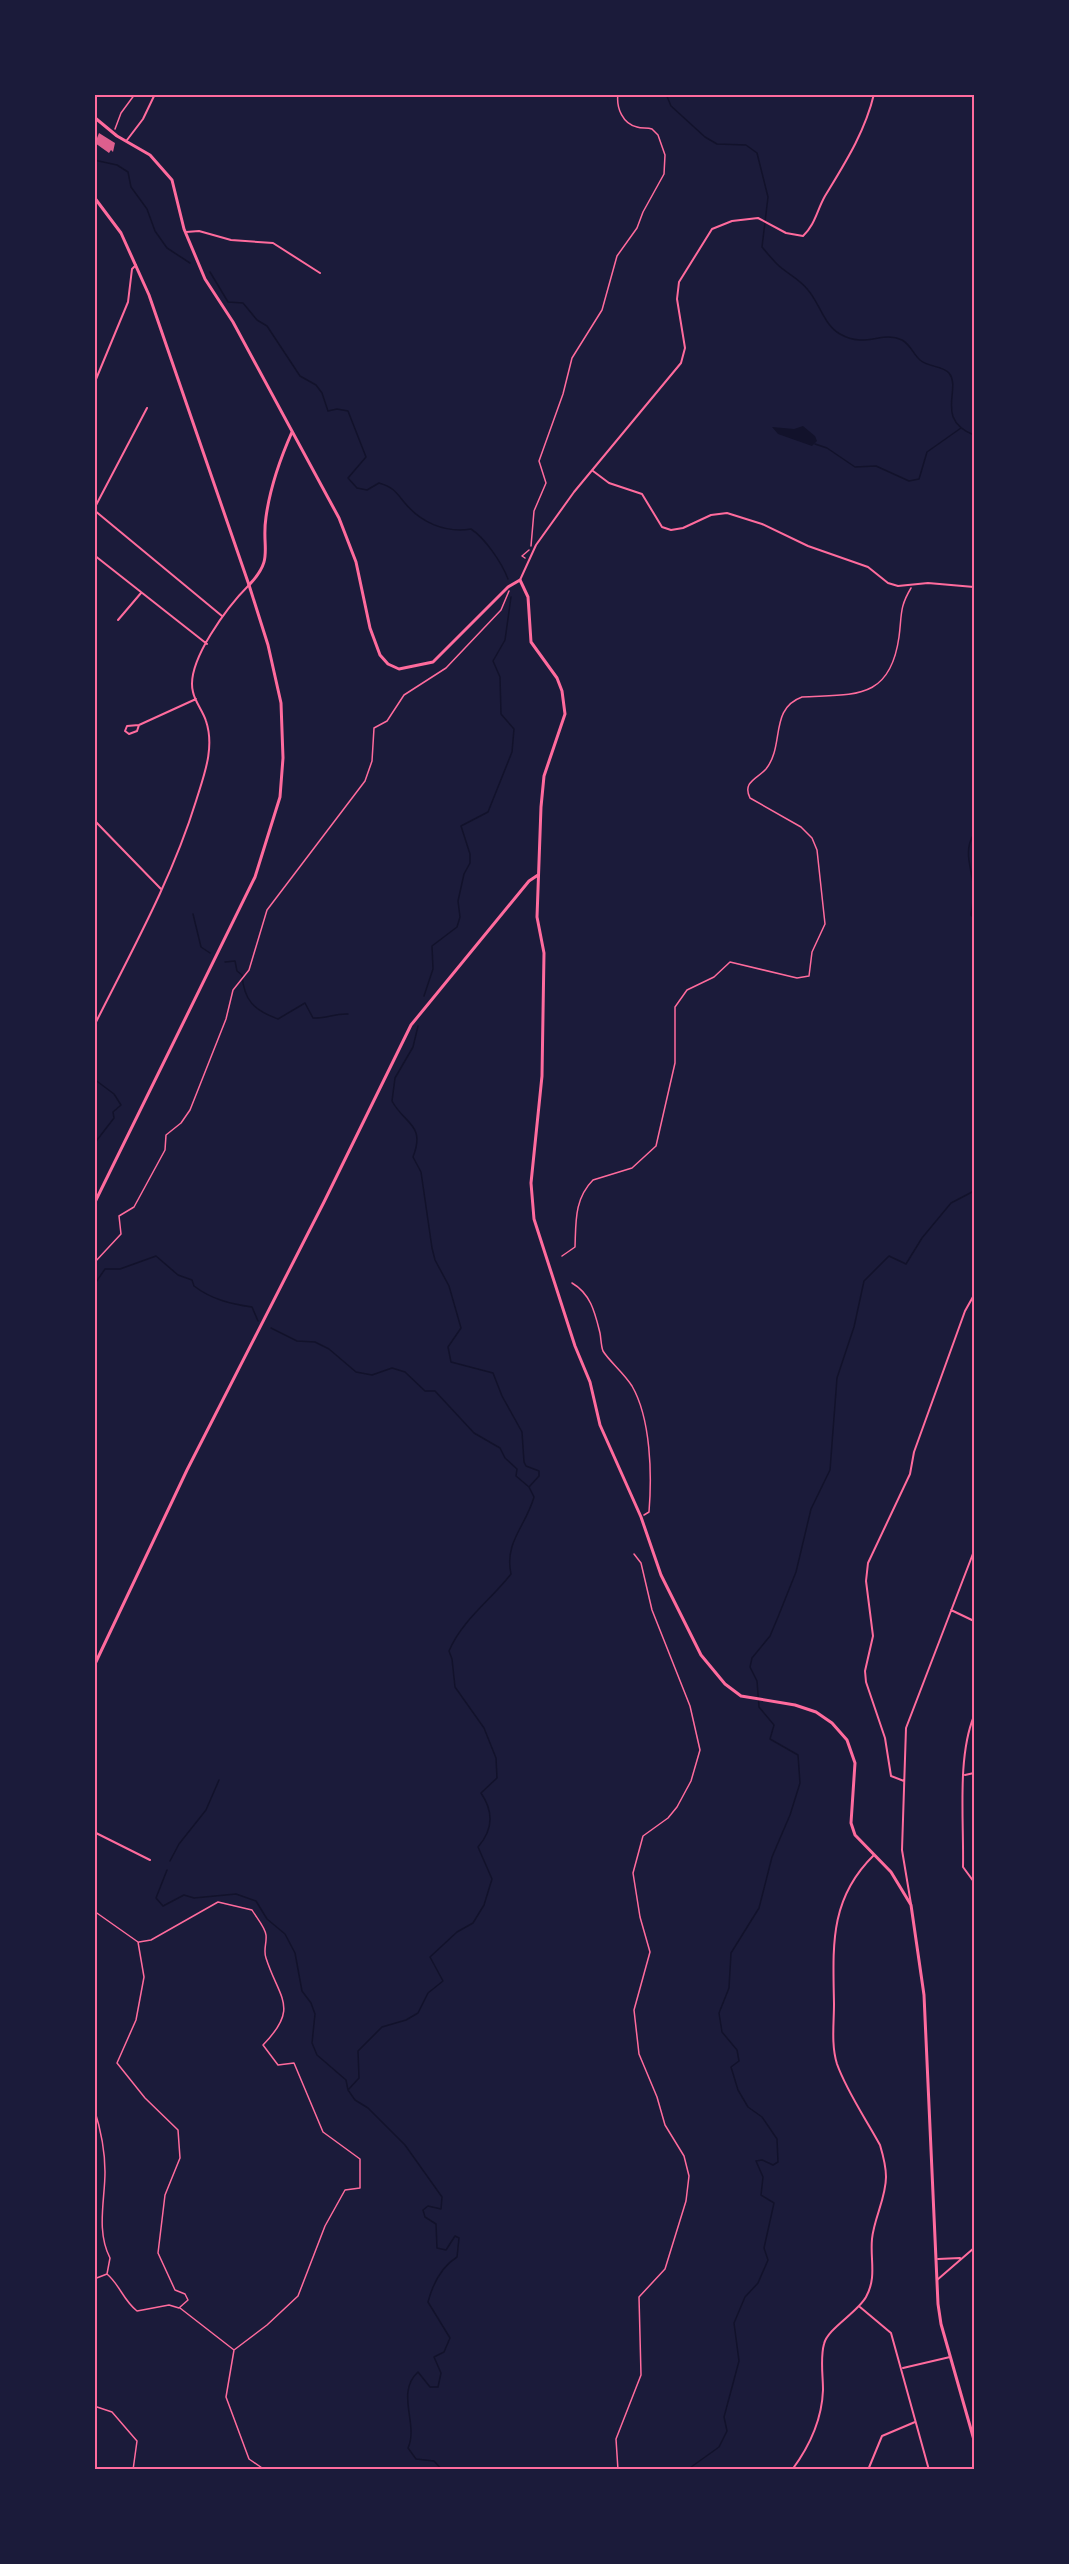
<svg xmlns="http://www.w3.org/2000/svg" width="1069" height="2564" viewBox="0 0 1069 2564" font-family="'Fira Sans',sans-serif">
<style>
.water{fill:#12122b}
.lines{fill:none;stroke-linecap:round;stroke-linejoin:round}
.stream{stroke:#12122b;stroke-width:1.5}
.building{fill:#dd5f8e}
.path{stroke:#ff6b9d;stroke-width:1.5}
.minor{stroke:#ff6b9d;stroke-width:2}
.tertiary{stroke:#ff6b9d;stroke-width:3}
.secondary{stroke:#ff6b9d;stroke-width:3}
.neatline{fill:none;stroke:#ff6b9d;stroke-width:2}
</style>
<rect width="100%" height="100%" fill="#1b1b3a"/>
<path class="water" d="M803 426 815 436 817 441 812 446 778 434 772 427 794 429Z"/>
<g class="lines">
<path class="stream" d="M666 94 671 106 705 137 717 144 746 145 757 153 768 197 762 247C767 253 772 259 777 264 787 274 799 278 808 290 820 304 824 325 840 334 866 349 882 330 902 340 911 345 913 354 920 360 928 367 943 366 949 373 962 389 934 419 974 435
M94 160 117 165 128 172 131 187 147 209 155 231 167 248 190 263
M210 272 228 302 243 303 257 320 267 326 300 376 316 385 322 393 328 411 337 409 348 411 366 457 348 478 357 488 367 490 379 483C393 487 396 492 404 502 421 523 445 533 471 529 485 538 502 563 508 579
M815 444 827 448 855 467 876 466 909 481 919 479 927 452 961 428
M974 834C962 852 973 871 974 891 974 898 972 907 971 915L974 918
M193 914 201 947 210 953
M225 962 235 961 237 971 242 975C244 1001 254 1010 278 1019L305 1003 313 1018C326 1019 335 1013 348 1014
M424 996 433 969 432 946 457 927 460 917 458 901 464 874 470 863V854L461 826 488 812 512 752 514 729 501 714 500 677 493 661 505 640 511 597
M94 1079 114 1094 121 1105 113 1112 114 1118 94 1144
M94 1285 105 1269H120L156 1256 178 1275 192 1280 194 1286C211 1299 230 1304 252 1307L258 1321
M271 1328 297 1341 315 1342 329 1349 356 1372 372 1375 392 1368 405 1372 425 1391H435L474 1433 500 1448 505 1458 517 1469 516 1476 529 1487
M170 1861 179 1844 206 1810 219 1780
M167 1870 156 1898 163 1906 184 1895 194 1898 236 1894 256 1901 267 1919 285 1934 295 1953 302 1991 311 2003 315 2014 312 2043 317 2055 346 2080 348 2090 355 2100 368 2108 405 2145 442 2197 441 2209 428 2206 423 2210 425 2217 436 2224 437 2248 446 2250 455 2236 459 2238 457 2257C441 2267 433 2283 428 2302L450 2338 444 2352 434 2357 441 2373 438 2387H430L418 2372C395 2393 419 2424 408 2448L416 2459 434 2461 442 2470
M348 2090 359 2078 358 2051 382 2027 406 2020 418 2013 428 1993 443 1981 430 1957 457 1932 473 1923 484 1905 492 1879 478 1847C493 1830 494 1812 481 1793L497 1778 496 1758 484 1728 455 1687 452 1659 449 1651C462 1620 491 1600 511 1574 504 1542 526 1526 534 1497L529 1487 539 1476V1471L526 1466 524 1462 522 1432 502 1396 493 1373 451 1362 448 1347 461 1328 449 1286 435 1260 432 1248 421 1172 413 1157C426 1124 404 1124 392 1101L395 1078 413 1047 418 1026
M687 2470 719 2447 727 2431 724 2417 739 2361 734 2323 745 2297 758 2283 768 2260 764 2248 774 2203 761 2195 763 2177 756 2161 762 2160 773 2165 778 2162 777 2139 762 2117 748 2107 738 2090 731 2067 739 2061 737 2050 722 2032 719 2013 729 1988 731 1953 759 1908 772 1857 790 1815 800 1783 798 1755 770 1739 774 1725 759 1707 757 1681 750 1667 752 1658 770 1636 778 1617 796 1572 811 1509 830 1470 837 1378 854 1327 864 1281 889 1256 906 1264 922 1238 951 1203 974 1191"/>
</g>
<path class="building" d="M99 133 115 143 113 152 111 150 109 153 95 143Z"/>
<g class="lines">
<path class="path" d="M115 129 121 113 135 94
M531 546 534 511 546 483 539 461 563 394 572 358 602 310 617 256 637 228 643 212 664 174 665 155 658 135 652 129C647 127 642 129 637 127 623 124 616 108 618 94
M525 558 522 556 529 550
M562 1256 575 1247C576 1223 574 1199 593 1180L632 1168 656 1146 675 1063V1007L687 990 714 977 730 962 797 978 809 976 812 952 825 924 817 850 812 838 801 827 750 798C742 782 757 779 766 769 785 745 769 709 802 697 854 694 890 701 899 637 902 615 899 608 911 588
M94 1263 121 1234 119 1216 134 1207 165 1150 166 1135 181 1123 190 1110 226 1019 233 990 249 970 267 910 365 781 372 761 374 728 387 721 404 695 446 668 501 610 509 591
M572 1283C591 1294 595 1313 600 1333 601 1338 601 1346 603 1351 609 1361 624 1373 632 1386 651 1419 652 1475 649 1512L644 1515
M94 1911 138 1942 144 1977 136 2020 117 2063 145 2098 178 2130 180 2158 165 2195 158 2253 175 2290 185 2294 188 2300 179 2308 169 2305 137 2311C123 2300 120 2285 107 2274L110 2258C96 2231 105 2200 105 2172 105 2152 100 2127 94 2108
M139 1942 151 1940 218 1902 252 1910C256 1917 265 1927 266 1935 267 1943 263 1950 266 1958 279 1999 300 2007 263 2045L278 2065 294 2063 323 2132 360 2159V2188L345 2190 325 2226 298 2296 267 2325 234 2350
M94 2279 107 2274
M180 2308 234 2350 226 2397 249 2459 265 2470
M94 2406 112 2412 137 2441 133 2470
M618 2470 616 2439 641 2375 639 2297 665 2269 686 2201 689 2176 684 2156 665 2125 657 2097 639 2054 634 2010 650 1952 640 1917 633 1873 643 1836 668 1818 677 1807 691 1781 700 1750 690 1706 652 1610 641 1563 634 1554"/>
<path class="minor" d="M127 140 143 119 155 94
M186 232 199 231 231 240 273 243 320 273
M94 384 128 302 132 269 136 265
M593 471 609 483 642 494 662 527 671 530 683 528 711 515 727 513 762 524 808 546 868 567 888 583 898 586 928 583 974 587
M94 509 147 408
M94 510 222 616
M94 555 207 644
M520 580 536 545 574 492 681 363 685 348 677 299 679 282 712 229 732 221 758 218 786 233 803 236C815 225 817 210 825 196 845 163 865 132 874 94
M118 620 141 593
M139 725 137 731 129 734 125 731 127 726 139 725 196 699
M94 820 161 889
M94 1026C131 952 172 879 196 801 204 775 215 748 206 721 203 711 195 702 193 692 185 662 229 605 249 585
M951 1610 974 1621
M974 1716C957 1757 964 1821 963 1867L974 1882
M965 1775 974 1773
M904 1781 891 1776 885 1738 866 1682 865 1671 873 1636 866 1581 868 1563 910 1474 914 1452 965 1311 974 1295
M94 1832 150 1860
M911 1904 902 1850 906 1728 974 1551
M938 2259 960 2258
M937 2280 974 2248
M860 2307 891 2333 929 2470
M903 2368 950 2357
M792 2470C809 2447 822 2419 823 2390 823 2375 820 2358 824 2344 827 2329 857 2313 866 2297 877 2277 870 2260 872 2239 874 2218 886 2198 886 2177 886 2166 883 2155 880 2145 866 2119 847 2092 837 2064 831 2045 834 2023 834 2004 833 1946 829 1899 874 1855
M868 2470 882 2436 915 2422"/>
<path class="tertiary" d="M94 117 117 136 150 155 172 180 184 229 205 279 233 322 339 518 356 562 370 628 380 655 388 664 399 669 433 662 508 587 520 580 528 597 531 642 557 678 562 691 565 714 544 776 541 807 537 917 544 953 542 1076 531 1183 534 1219 575 1346 590 1382 600 1425 641 1517 661 1575 701 1655 725 1684 741 1696 795 1705 816 1712 832 1723 847 1740 855 1763 851 1823 855 1835 891 1872 911 1905 924 1995 938 2304 941 2324 974 2440
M249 585C275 558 261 549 266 517 270 488 280 459 292 432
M94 1666 187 1470 324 1202 411 1025 529 881 538 875"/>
<path class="secondary" d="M94 197 121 233 149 295 249 585 268 645 281 703 283 758 280 797 255 877 94 1204"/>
</g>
<rect width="1069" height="2564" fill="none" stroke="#1b1b3a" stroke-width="192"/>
<rect x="96" y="96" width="877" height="2372" class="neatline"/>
</svg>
